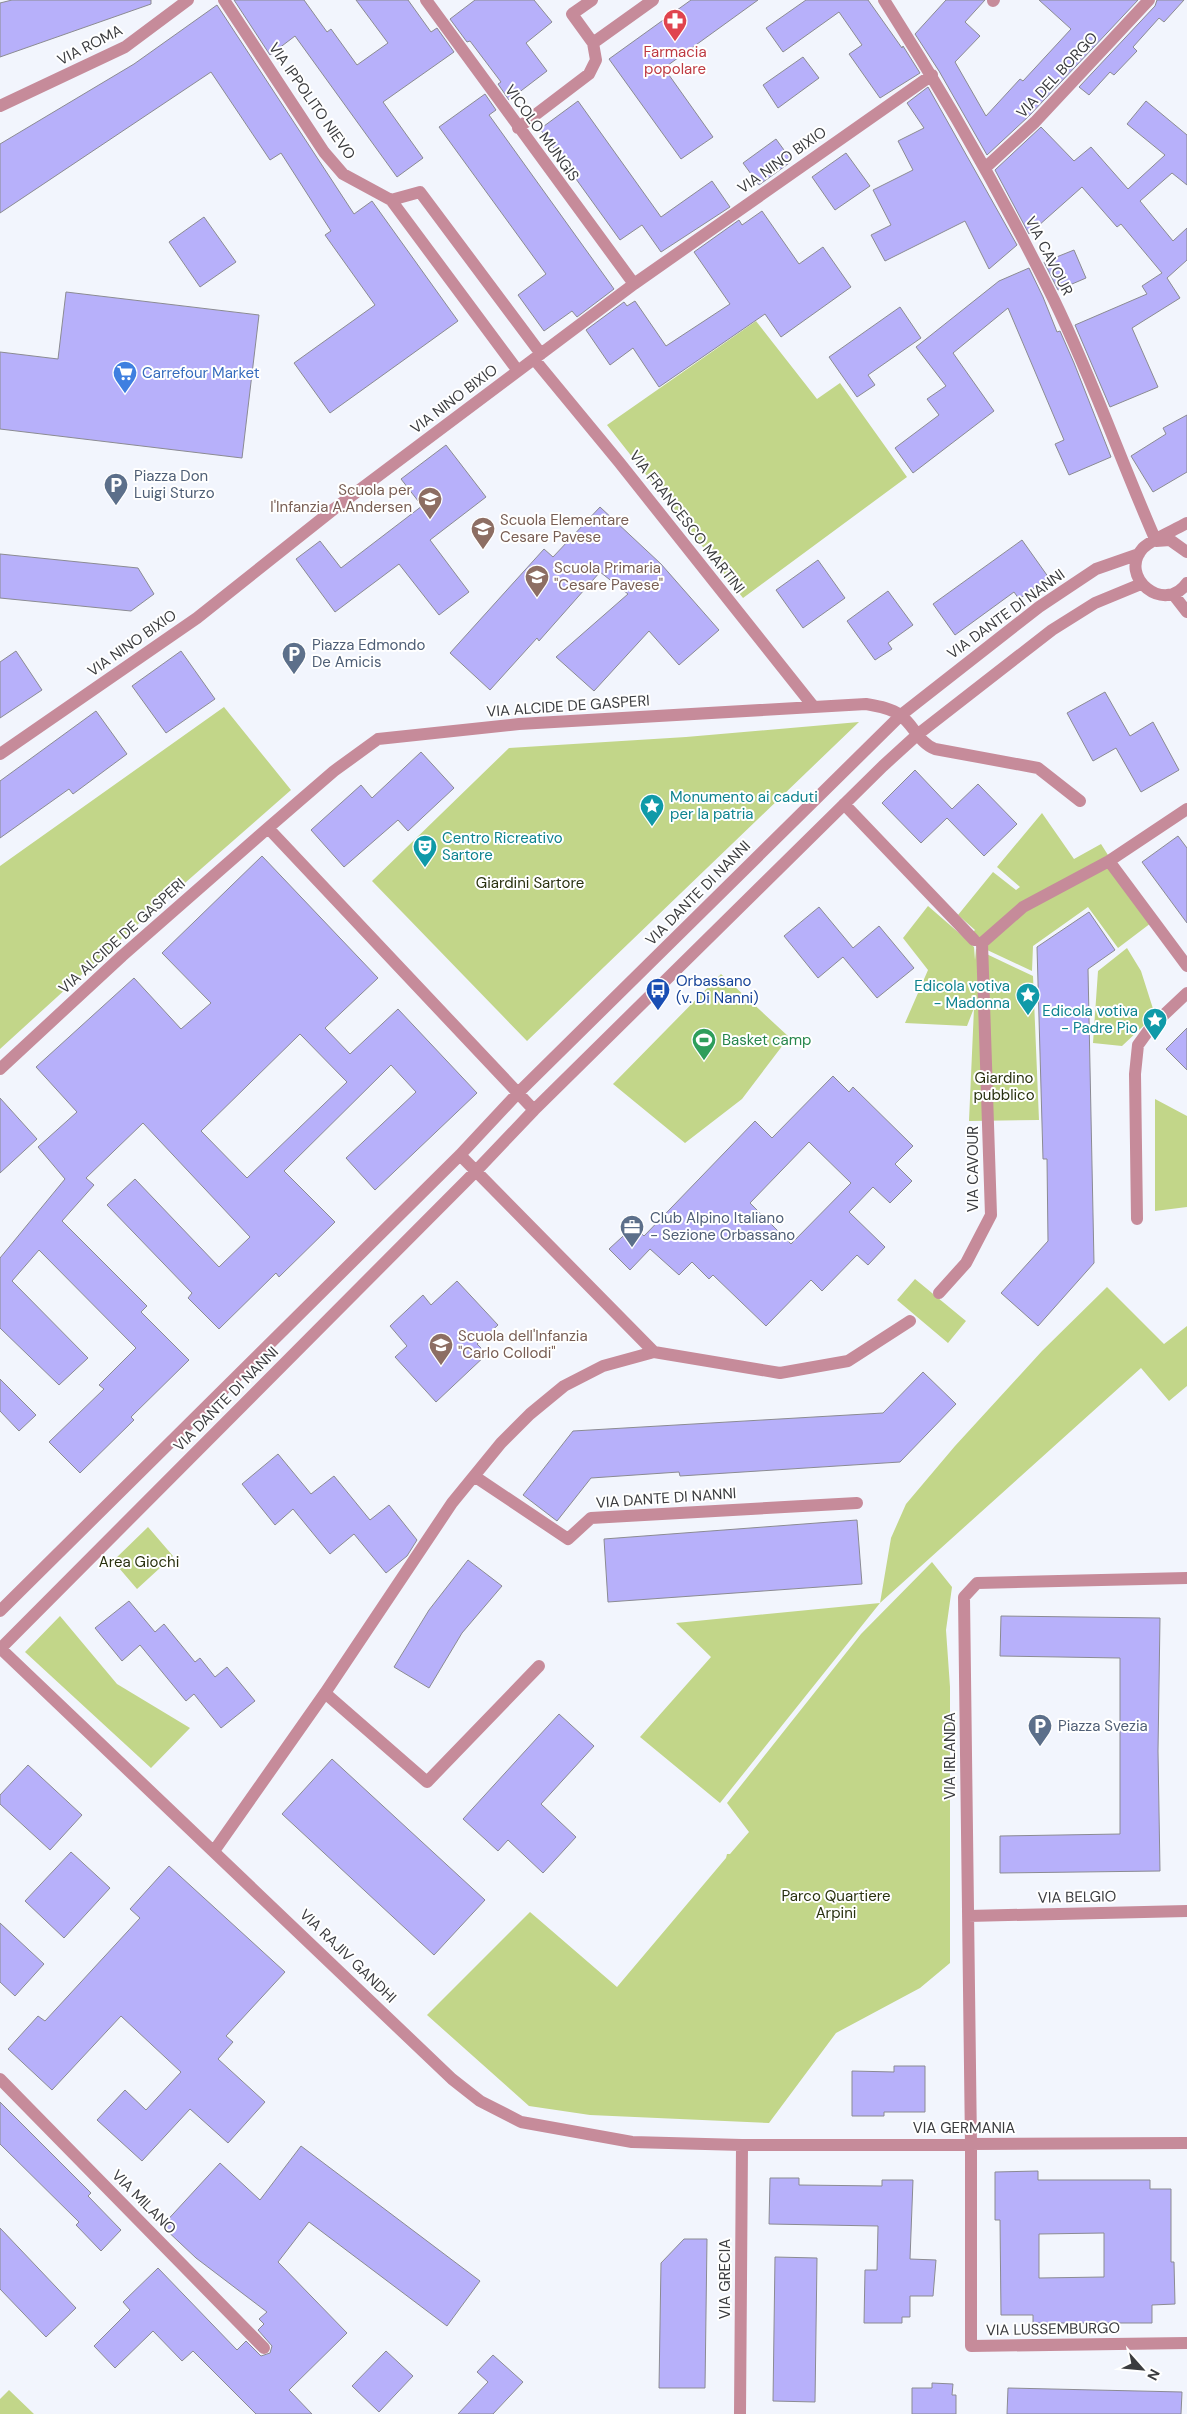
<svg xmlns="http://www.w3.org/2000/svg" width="1187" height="2414" viewBox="0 0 1187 2414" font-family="'DM Sans',sans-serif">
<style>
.green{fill:#c2d689}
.building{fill:#b7b0fa;stroke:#8b8b92;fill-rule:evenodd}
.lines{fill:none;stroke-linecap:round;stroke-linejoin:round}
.minor{stroke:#c68b9a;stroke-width:12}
.labels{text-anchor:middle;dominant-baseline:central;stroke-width:4;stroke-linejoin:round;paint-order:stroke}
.street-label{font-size:15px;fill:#3b3c3f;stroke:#fff}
.health-label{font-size:15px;fill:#be3a42;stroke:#fff}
.shop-label{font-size:15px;fill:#366cbe;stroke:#fff;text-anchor:start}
.service-label{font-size:15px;fill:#4e5e75;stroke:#fff;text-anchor:start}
.education-label{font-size:15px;fill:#785e54;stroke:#fff;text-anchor:start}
.culture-label{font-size:15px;fill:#0d838f;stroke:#fff;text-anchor:start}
.park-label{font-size:15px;fill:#29310f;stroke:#fff}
.transit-label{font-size:15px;fill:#164399;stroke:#fff;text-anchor:start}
.leisure-label{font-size:15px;fill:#27864d;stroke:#fff;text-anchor:start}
</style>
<rect width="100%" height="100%" fill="#f2f5fd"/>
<path class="green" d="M756 321 817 399 840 383 907 477 743 598 607 425Z
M224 707 291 790 113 946 0 1049V866Z
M859 722 527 1041 372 881 509 748 686 737Z
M1042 813 1074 859 1101 844 1151 923 1118 948 1088 907 1033 946 1032 971 968 941 974 947 975 960 976 949 1033 976 1039 1120 969 1121 974 1008 967 1026 905 1023 928 970 903 938 928 906 966 939 975 930 958 915 993 872 1016 890 1020 887 997 867Z
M1127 948 1141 971 1155 1015 1122 1046 1093 1043 1098 971Z
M721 974 789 1037 742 1099 685 1143 613 1084Z
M1155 1099 1187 1116V1207L1155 1211Z
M915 1279 966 1321 948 1343 897 1300Z
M1107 1287 1164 1344 1187 1326V1386L1169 1401 1141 1368 880 1603 720 1803 640 1737 711 1657 676 1623 880 1603 891 1538 906 1504 955 1446 1042 1351Z
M148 1527 173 1556 137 1589 113 1561Z
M932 1562 952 1587 946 1630 950 1687V1963L920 1988 836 2033 769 2123 590 2115 529 2106 427 2015 530 1912 617 1987 726 1858 727 1854H730L749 1832 727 1803 861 1634Z
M60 1616 117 1684 190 1728 151 1768 25 1652Z
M9 2390 34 2414H0V2399Z"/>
<path class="building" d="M12 0H151V4L0 57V3Z
M234 0H304L327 32 331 29 357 65 388 43 356 0H408L431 32 437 28 454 52 383 102 423 158 397 177 295 36 270 55Z
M475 0H534L552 22 526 43 547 71 509 100 498 84 501 82 470 41 467 42 450 19Z
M691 0H758L664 68 713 137 681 159 609 59Z
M806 0H868L902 48 903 46 920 73 880 98 849 54 862 45 839 12 783 52 766 28Z
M946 0H985L965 22 980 36 955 62 986 116 1020 79 1023 81 1071 29 1039 0H1138L1029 116 987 155 939 71 915 34Z
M1157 0H1184L1164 22 1159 18 1133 47 1137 51 1114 75 1110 72 1089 95 1079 87 1155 6Z
M217 5 354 214 372 201 458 321 330 413 294 363 375 305 325 235 331 231 281 153 270 160 211 72 0 213V144L134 64Z
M803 57 819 78 778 108 763 85Z
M928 87 1017 245 989 269 965 221 885 261 871 235 891 225 873 190 913 170 898 141 924 128 907 103Z
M485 94 496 110 489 115 614 289 577 317 572 311 544 331 518 295 546 274 439 127Z
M578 101 661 217 712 181 730 207 661 252 642 225 620 240 540 129Z
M1146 101 1187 135V185L1172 173 1140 201 1173 241 1187 228V260L1167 278 1180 298 1132 328 1158 387 1110 407 1075 325 1147 294 1142 286 1162 273 1121 224 1117 227 1082 187 1029 234 995 170 1041 127 1074 161 1091 147 1128 189 1165 155 1127 124Z
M776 139 792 161 759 185 743 163Z
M846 153 870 186 835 210 812 177Z
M762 211 799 264 823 247 851 287 781 337 765 314 659 387 633 348 610 365 586 330 624 302 627 306 635 301 666 346 730 304 694 252 739 220 742 225Z
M204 217 236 262 200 287 169 242Z
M1074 250 1086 278 1058 290 1044 262Z
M1029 268 1043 297 1057 332 1060 331 1074 363 1111 457 1069 475 1055 444 1064 440 1008 308 953 353 994 411 913 473 895 448 939 415 927 399 946 386 916 347 999 281Z
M66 292 259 315 242 458 0 429V352L58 359Z
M900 307 921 338 868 375 875 385 857 397 829 357Z
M1187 415V472L1153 492 1131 456 1166 434 1163 428Z
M446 445 486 497 430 540 469 592 439 615 399 564 335 612 296 559 320 541 341 568 422 506 401 479Z
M600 507 661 564 719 630 679 665 649 631 594 691 556 657 628 594 600 572 539 641 537 638 490 690 450 653 544 549 553 557Z
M1022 540 1049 578 1019 599 1014 592 955 635 933 604Z
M0 554 138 568 154 594 131 611 0 598Z
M818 560 845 598 803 628 776 590Z
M888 591 913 625 888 643 892 649 875 660 847 621Z
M16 651 42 690 0 718V662Z
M181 651 215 699 166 733 132 686Z
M1105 692 1130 736 1153 722 1179 770 1141 792 1116 748 1093 761 1067 713Z
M96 711 127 754 73 794 69 789 0 838V781Z
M421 752 454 788 408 831 398 820 344 867 311 830 361 785 372 798Z
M915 770 952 809 978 784 1017 824 984 856 947 818 921 843 882 803Z
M1178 836 1187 848V923L1142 862Z
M262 856 378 978 325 1028 350 1054 398 1009 477 1093 375 1190 346 1158 416 1092 391 1065 284 1171 335 1222 279 1277 276 1273 219 1329 188 1298 192 1293 107 1205 135 1179 219 1267 250 1237 143 1123 86 1178 94 1185 62 1221 147 1306 141 1312 189 1360 131 1417 134 1420 80 1473 49 1442 104 1389 99 1385 136 1348 39 1250 12 1281 88 1358 59 1385 0 1328V1258L65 1179 38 1147 77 1112 36 1067 134 978 181 1029 211 1003 162 953ZM300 1034 347 1082 247 1178 201 1131Z
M819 907 853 948 879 926 914 968 877 998 843 957 818 978 784 936Z
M1089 912 1115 950 1088 969 1094 1263 1038 1326 1001 1293 1048 1241 1047 1159H1043L1037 947Z
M1187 1028V1070L1166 1049Z
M833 1076 849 1092 853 1087 913 1146 895 1164 912 1181 890 1203 873 1187 849 1212 885 1247 868 1265 857 1255 822 1291 811 1280 766 1326 713 1275 709 1279 692 1262 679 1275 650 1249 630 1270 609 1249 634 1226 644 1236 755 1121 772 1138ZM809 1142 851 1183 791 1244 750 1203Z
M0 1098 37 1139 0 1173Z
M457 1281 498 1325 477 1344 487 1354 436 1402 395 1357 407 1346 390 1326 423 1295 431 1305Z
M923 1372 956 1404 900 1462 680 1476 679 1472 591 1478 557 1521 523 1495 573 1431 883 1413Z
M0 1379 36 1415 19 1431 0 1411Z
M278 1454 311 1494 334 1476 370 1520 389 1505 417 1540 407 1556 386 1573 354 1534 330 1554 293 1509 275 1525 242 1484Z
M857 1520 862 1584 608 1602 604 1539Z
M468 1560 502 1586 462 1633 429 1688 394 1667 429 1610Z
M129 1601 155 1632 164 1624 195 1662 200 1658 215 1677 227 1667 255 1701 221 1728 194 1694 186 1701 140 1645 122 1661 95 1628Z
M1001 1616 1160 1618 1158 1751 1160 1871 1000 1873V1836L1120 1834V1658L1000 1656Z
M559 1714 594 1746 541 1804 576 1837 543 1873 508 1840 498 1851 463 1819Z
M332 1759 485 1900 434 1955 282 1814Z
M28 1765 82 1815 50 1850 0 1804V1795Z
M71 1852 110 1888 64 1938 25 1901Z
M169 1866 285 1972 226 2036 233 2042 218 2059 265 2102 228 2143 190 2109 142 2161 97 2120 125 2090 146 2110 181 2072 121 2016 52 2090 8 2049 38 2016 45 2021 140 1918 130 1909Z
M0 1923 44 1964 15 1996 0 1982Z
M894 2066H925V2112H884V2116H852V2071L894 2072Z
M0 2102 91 2193 88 2196 121 2230 101 2251 76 2225 79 2222 0 2144Z
M301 2146 480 2281 447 2326 309 2222 278 2262 347 2333 289 2390 312 2414H256L193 2351 182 2361 153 2331 115 2368 94 2346 130 2310 123 2302 158 2268 237 2350 246 2341 261 2356 270 2353 272 2346 258 2330 264 2324 259 2319 267 2312 196 2258 162 2226 220 2163 260 2200Z
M1038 2171V2180H1150V2189H1171V2262H1174L1175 2304 1152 2305V2323H1033V2315H1001L1000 2220H995V2172ZM1104 2233V2277L1039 2278V2234Z
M770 2178H799V2185L882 2186V2180H913L910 2259 936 2260 933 2296H910V2317H902V2323H864L865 2270H877L878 2226 769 2224Z
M0 2228 76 2308 46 2337 0 2289Z
M684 2239H707L705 2388H659L661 2263Z
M775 2257 817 2258 815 2402 773 2401Z
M386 2351 413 2376 379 2412 352 2386Z
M493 2355 523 2382 493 2414H458L488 2382 477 2372Z
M932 2383 953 2384 952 2395H956V2414H912V2388H932Z
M1008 2388 1182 2392 1181 2414H1007Z"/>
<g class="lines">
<path class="minor" d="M224 0 324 152 343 174 391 200 518 371
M426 0 634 284
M884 0C946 97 1003 197 1054 300 1092 378 1121 461 1156 541
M993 1 994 0
M593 43 653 0
M0 106 125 47 188 0
M518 128 589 74 596 60 593 43 572 14 592 0
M985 168 1035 122 1149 0
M391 200 420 192 541 354
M534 359 619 462 813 706
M1187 523C1175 530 1152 539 1143 548 1117 577 1165 615 1187 583
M1156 541 1170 540 1187 552
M1173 594 1187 612
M0 754 197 618 334 509 634 284 932 75
M844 804 974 940
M268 828 534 1110
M1109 861 1187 966
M0 1069 122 956 268 828 334 771 378 739 519 724 866 704C877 706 891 708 900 715 914 725 918 742 935 749L1038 768 1080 801
M460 1155 654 1352
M1137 1219 1135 1074 1138 1045 1151 1027 1187 993
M939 1293 966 1263 991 1215 982 943 1023 907 1109 861 1187 809
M474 1476 568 1539 591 1518 857 1503
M1187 1578 977 1583 964 1597 971 2145V2346L1187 2343
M0 1611 460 1155 518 1093 901 715 1039 607 1096 569 1139 554
M0 1648 452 2079 480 2101 521 2122 632 2142 742 2145 1187 2143
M0 1649 476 1171 534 1110 883 766 917 735 1052 630 1095 603 1141 584
M325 1693 427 1782 539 1666
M214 1851 325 1693 452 1503 501 1443 530 1414 564 1386 603 1366 654 1352 780 1373 848 1361 910 1321
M968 1916 1187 1911
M0 2079 264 2348
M740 2414 742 2145"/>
</g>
<defs>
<symbol id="pharmacy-pin" viewBox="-11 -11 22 30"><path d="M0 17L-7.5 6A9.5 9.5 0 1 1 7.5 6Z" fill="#e0444e" stroke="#fff"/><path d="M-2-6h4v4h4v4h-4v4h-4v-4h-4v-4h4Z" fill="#fff"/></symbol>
<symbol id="supermarket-pin" viewBox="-11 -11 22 30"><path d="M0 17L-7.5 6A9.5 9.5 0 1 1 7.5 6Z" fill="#3f7fe0" stroke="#fff"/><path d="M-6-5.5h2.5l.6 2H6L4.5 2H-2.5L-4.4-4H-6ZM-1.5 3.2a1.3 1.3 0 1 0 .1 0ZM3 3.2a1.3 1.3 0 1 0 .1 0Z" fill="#fff"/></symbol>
<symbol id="parking-pin" viewBox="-11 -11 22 30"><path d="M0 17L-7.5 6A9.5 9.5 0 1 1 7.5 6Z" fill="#5c6f8a" stroke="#fff"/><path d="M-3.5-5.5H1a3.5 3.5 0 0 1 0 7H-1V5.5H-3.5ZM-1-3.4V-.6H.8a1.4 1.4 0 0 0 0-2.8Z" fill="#fff"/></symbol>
<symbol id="school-pin" viewBox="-11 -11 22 30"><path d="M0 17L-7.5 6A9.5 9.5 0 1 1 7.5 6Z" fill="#8d6e63" stroke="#fff"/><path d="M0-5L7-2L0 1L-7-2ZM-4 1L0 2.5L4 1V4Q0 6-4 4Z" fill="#fff"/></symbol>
<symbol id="sight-pin" viewBox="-11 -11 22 30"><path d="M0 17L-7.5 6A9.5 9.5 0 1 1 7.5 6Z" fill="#0f9aa8" stroke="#fff"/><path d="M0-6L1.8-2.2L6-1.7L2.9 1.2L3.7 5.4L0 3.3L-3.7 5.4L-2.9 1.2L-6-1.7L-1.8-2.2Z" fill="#fff"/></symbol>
<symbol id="theatre-pin" viewBox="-11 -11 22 30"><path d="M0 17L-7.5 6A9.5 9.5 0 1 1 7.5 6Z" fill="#0f9aa8" stroke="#fff"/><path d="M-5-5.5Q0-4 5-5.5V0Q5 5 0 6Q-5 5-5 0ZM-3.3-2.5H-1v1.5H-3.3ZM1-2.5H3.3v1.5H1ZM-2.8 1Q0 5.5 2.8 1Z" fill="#fff"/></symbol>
<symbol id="bus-pin" viewBox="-11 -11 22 30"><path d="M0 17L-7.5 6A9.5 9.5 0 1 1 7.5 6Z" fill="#1a4fb4" stroke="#fff"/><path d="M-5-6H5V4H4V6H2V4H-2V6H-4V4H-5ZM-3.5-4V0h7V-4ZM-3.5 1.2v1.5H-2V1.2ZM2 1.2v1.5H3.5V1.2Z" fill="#fff"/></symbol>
<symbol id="stadium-pin" viewBox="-11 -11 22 30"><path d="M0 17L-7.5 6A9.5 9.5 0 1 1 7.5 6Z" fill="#2e9e5b" stroke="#fff"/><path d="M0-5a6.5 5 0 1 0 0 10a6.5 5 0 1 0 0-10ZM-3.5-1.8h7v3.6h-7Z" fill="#fff"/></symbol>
<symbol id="office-pin" viewBox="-11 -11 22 30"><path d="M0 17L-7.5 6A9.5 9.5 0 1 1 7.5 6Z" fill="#5c6f8a" stroke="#fff"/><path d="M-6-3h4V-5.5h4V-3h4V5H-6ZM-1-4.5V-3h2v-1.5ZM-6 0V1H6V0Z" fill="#fff"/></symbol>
</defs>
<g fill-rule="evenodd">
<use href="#pharmacy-pin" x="661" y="7" width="28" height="38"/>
<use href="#supermarket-pin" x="111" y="359" width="28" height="38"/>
<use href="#parking-pin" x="102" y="471" width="28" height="38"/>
<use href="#school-pin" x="416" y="485" width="28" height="38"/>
<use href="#school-pin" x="469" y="515" width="28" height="38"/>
<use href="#school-pin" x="523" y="563" width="28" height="38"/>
<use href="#parking-pin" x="280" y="640" width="28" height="38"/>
<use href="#sight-pin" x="638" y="792" width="28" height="38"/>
<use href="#theatre-pin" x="411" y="833" width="28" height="38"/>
<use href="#bus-pin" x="644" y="976" width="28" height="38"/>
<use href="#sight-pin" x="1014" y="981" width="28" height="38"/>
<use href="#sight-pin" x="1141" y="1006" width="28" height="38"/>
<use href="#stadium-pin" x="690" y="1026" width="28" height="38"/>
<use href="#office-pin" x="618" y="1213" width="28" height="38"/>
<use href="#school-pin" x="427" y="1331" width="28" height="38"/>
<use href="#parking-pin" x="1026" y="1712" width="28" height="38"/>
</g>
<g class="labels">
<g class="street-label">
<text transform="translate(90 45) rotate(-27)">VIA ROMA</text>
<text transform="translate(1057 75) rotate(-47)">VIA DEL BORGO</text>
<text transform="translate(312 101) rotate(55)">VIA IPPOLITO NIEVO</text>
<text transform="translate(542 133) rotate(54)">VICOLO MUNGIS</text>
<text transform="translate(782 160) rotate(-35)">VIA NINO BIXIO</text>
<text transform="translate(1049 256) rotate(63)">VIA CAVOUR</text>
<text transform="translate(454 399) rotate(-37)">VIA NINO BIXIO</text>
<text transform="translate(687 522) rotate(52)">VIA FRANCESCO MARTINI</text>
<text transform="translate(1006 614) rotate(-36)">VIA DANTE DI NANNI</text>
<text transform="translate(132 643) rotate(-35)">VIA NINO BIXIO</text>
<text transform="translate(568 706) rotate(-4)">VIA ALCIDE DE GASPERI</text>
<text transform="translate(698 893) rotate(-45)">VIA DANTE DI NANNI</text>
<text transform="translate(122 936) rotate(-42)">VIA ALCIDE DE GASPERI</text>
<text transform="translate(973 1169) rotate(-90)">VIA CAVOUR</text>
<text transform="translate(226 1399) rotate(-45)">VIA DANTE DI NANNI</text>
<text transform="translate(666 1498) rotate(-4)">VIA DANTE DI NANNI</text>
<text transform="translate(950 1756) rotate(-90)">VIA IRLANDA</text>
<text transform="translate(1077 1897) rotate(-1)">VIA BELGIO</text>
<text transform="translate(348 1956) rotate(44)">VIA RAJIV GANDHI</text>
<text x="964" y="2128">VIA GERMANIA</text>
<text transform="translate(144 2202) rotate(45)">VIA MILANO</text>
<text transform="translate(725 2279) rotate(-90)">VIA GRECIA</text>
<text transform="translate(1053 2329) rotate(-1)">VIA LUSSEMBURGO</text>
</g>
<g class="health-label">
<text x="675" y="52">Farmacia<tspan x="675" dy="17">popolare</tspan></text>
</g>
<g class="shop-label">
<text x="142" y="373">Carrefour Market</text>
</g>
<g class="service-label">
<text x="134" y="476">Piazza Don<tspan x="134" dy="17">Luigi Sturzo</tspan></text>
<text x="312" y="645">Piazza Edmondo<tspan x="312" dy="17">De Amicis</tspan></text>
<text x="650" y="1218">Club Alpino Italiano<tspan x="650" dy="17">- Sezione Orbassano</tspan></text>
<text x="1058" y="1726">Piazza Svezia</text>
</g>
<g class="education-label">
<text x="412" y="490" text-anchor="end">Scuola per<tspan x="412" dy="17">l'Infanzia A.Andersen</tspan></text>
<text x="500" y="520">Scuola Elementare<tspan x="500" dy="17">Cesare Pavese</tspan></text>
<text x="554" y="568">Scuola Primaria<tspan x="554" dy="17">"Cesare Pavese"</tspan></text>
<text x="458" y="1336">Scuola dell'Infanzia<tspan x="458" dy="17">"Carlo Collodi"</tspan></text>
</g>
<g class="culture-label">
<text x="670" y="797">Monumento ai caduti<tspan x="670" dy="17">per la patria</tspan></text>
<text x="442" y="838">Centro Ricreativo<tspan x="442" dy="17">Sartore</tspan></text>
<text x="1010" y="986" text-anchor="end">Edicola votiva<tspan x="1010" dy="17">- Madonna</tspan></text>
<text x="1138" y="1011" text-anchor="end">Edicola votiva<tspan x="1138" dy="17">- Padre Pio</tspan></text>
</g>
<g class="park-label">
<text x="530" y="883">Giardini Sartore</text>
<text x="1004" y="1078">Giardino<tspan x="1004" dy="17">pubblico</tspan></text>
<text x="139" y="1562">Area Giochi</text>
<text x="836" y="1896">Parco Quartiere<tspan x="836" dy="17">Arpini</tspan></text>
</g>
<g class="transit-label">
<text x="676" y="981">Orbassano<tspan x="676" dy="17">(v. Di Nanni)</tspan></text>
</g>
<g class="leisure-label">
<text x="722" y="1040">Basket camp</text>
</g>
</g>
<g transform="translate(1142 2369) rotate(117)" stroke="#ffffff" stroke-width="4" paint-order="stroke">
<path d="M0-4L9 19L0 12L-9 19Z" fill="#3b3c3f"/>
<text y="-8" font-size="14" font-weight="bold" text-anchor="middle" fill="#3b3c3f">N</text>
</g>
</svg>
